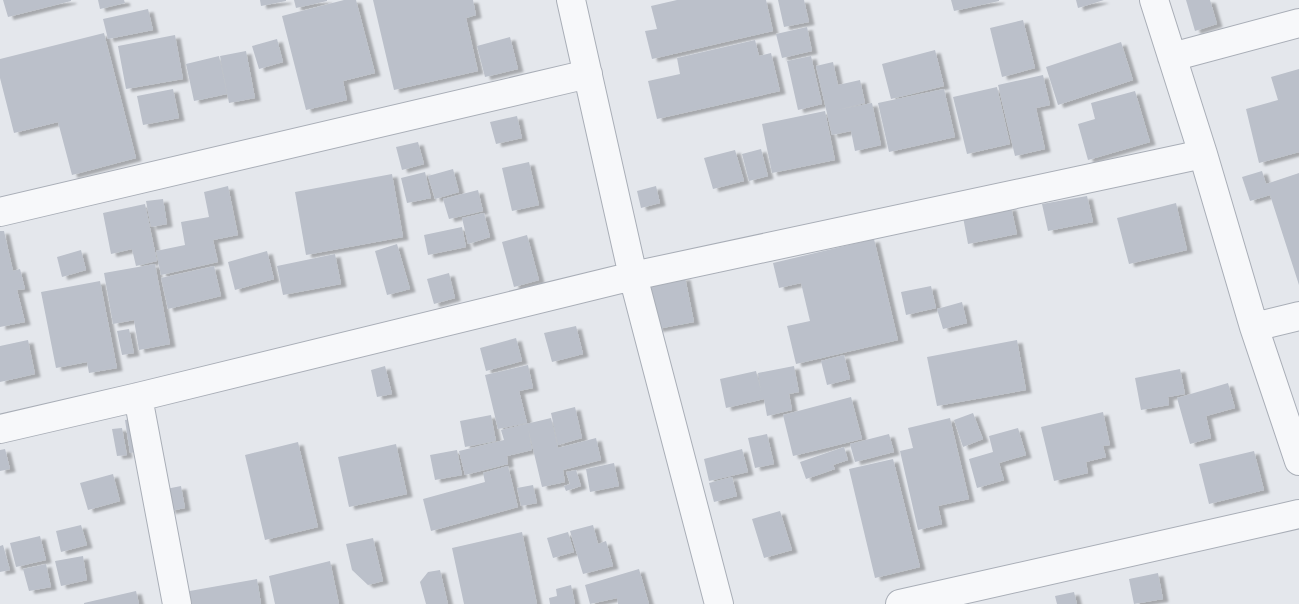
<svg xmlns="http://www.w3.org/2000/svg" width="1299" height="604" viewBox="0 0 1299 604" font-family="Figtree,sans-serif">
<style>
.building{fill:#bbc0ca;filter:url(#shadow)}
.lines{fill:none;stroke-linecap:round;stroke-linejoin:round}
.minor-casing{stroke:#a9aeb7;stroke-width:30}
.minor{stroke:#f7f8fa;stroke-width:28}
</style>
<defs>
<filter id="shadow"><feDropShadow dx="5.5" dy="3" stdDeviation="1" flood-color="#0004"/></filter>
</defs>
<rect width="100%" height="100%" fill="#e4e7ec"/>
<path class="building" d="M3 0H71V1L8 17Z
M98 0H124L125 3 100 9Z
M260 0H286V1L261 6Z
M294 0H327V1L296 8Z
M344 0H356L375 73 343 81 347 100 306 110 282 16Z
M373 0H473L476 15 466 18 478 71 394 90Z
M677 0H766L773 31 652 59 645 31 657 29 651 6Z
M778 0H804L809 22 784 27Z
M951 0H999V1L954 11Z
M1076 0H1104L1078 8Z
M1186 0H1210L1217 24 1195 31Z
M148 9 153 30 108 39 103 19Z
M1023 20 1035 68 1002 77 990 28Z
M807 27 812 51 782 58 776 34Z
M104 33 136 158 72 175 58 122 14 133 0 78V59Z
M175 35 183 79 126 89 118 46Z
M510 37 518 69 485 77 477 46Z
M277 39 283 62 259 69 252 46Z
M755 40 759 56 771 53 780 91 657 119 648 81 680 74 677 58Z
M1121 42 1133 80 1058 105 1046 67Z
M935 50 944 86 891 99 882 64Z
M246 51 255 98 229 103 220 56Z
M219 56 227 94 194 101 186 64Z
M811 56 822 104 798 110 787 61Z
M833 62 838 85 860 80 865 103 837 110 872 103 881 145 855 151 851 131 832 135 816 66Z
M1299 69V152L1259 163 1246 109 1278 100 1271 77Z
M1043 75 1050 105 1036 108 1045 149 1015 156 998 85Z
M997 87 1010 144 967 154 953 97Z
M173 89 179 118 143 125 137 96Z
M944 89 955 137 889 152 878 103Z
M1135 91 1150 142 1088 160 1078 124 1095 119 1091 103Z
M825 111 835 160 772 173 762 124Z
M517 116 522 138 496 144 490 122Z
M418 142 424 164 402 170 396 147Z
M761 149 768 176 749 181 742 154Z
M735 150 744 181 713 189 704 158Z
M529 162 539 205 512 211 502 168Z
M453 169 459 192 435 199 428 176Z
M1262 171 1266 184 1299 173V285L1270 195 1250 201 1242 177Z
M425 172 431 198 407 203 401 178Z
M392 174 403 237 306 255 295 192Z
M228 186 238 235 213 240 218 262 161 275 156 251 185 245 181 222 209 217 204 192Z
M656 186 660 203 641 208 637 191Z
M478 190 483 211 449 219 443 199Z
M1087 196 1093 222 1048 231 1042 204Z
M163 199 167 224 151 227 146 201Z
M1176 203 1187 250 1129 264 1117 218Z
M145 204 157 261 136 266 132 249 111 254 103 213Z
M1011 207 1017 234 968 244 963 217Z
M484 213 490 237 468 244 462 218Z
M462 227 466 247 428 255 424 235Z
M0 231H4L13 271 20 269 25 289 17 290 25 322 0 327Z
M527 235 539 280 514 287 502 242Z
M874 239 898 340 796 364 787 326 810 321 801 283 779 288 773 263Z
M397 244 410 289 387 295 375 251Z
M81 250 86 270 62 277 57 257Z
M267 251 274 279 235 290 228 262Z
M335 254 341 284 283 295 277 266Z
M155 264 170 344 139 350 134 320 113 324 104 273Z
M214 266 221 296 168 309 161 278Z
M449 273 455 298 434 304 427 279Z
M685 277 694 322 657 329 648 284Z
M100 281 117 368 89 373 87 362 56 368 41 292Z
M931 286 936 308 906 315 901 292Z
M962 302 967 323 943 329 937 309Z
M576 326 583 354 552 362 544 333Z
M129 329 134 353 122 355 117 331Z
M516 338 522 361 486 371 480 348Z
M28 340 35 374 0 382V346Z
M1017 340 1026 390 937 406 927 357Z
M844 355 850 379 827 385 821 361Z
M528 365 533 388 519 391 527 423 498 429 485 375Z
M385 366 392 394 377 397 371 370Z
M794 366 799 392 789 394 792 410 767 416 764 399 726 408 720 379 756 371 761 391 758 373Z
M1180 369 1185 394 1168 397 1169 405 1141 410 1135 378Z
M1228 383 1235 408 1206 416 1211 438 1190 444 1177 398Z
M851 397 862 439 793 456 783 415Z
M575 407 582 438 558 445 551 413Z
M1103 412 1110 445 1103 446 1106 457 1086 462 1088 473 1054 481 1041 427Z
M973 413 983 439 963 447 954 420Z
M491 415 496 441 465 447 460 421Z
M139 418 144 451 130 453 125 420Z
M551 418 558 448 596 438 601 460 563 470 565 482 542 487 528 428 532 450 507 456 508 464 465 475 459 451 504 440 501 430Z
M950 418 969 499 938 506 942 524 918 530 900 451 913 448 908 428Z
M122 428 127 455 117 456 112 429Z
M1018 428 1026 455 999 463 1004 480 977 488 969 459 993 452 989 436Z
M767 434 774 464 755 468 748 438Z
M889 434 894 452 855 462 850 444Z
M298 442 318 527 265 540 245 455Z
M396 444 407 494 349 507 338 457Z
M844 447 848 460 833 465 835 469 806 479 800 462Z
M5 449 10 469 0 471V450Z
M742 449 748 472 709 481 704 459Z
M457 450 462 475 435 480 430 455Z
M1254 451 1264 490 1209 504 1199 464Z
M893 459 920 567 875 578 849 469Z
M614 463 619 486 590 492 586 469Z
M508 466 518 507 431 531 423 499 485 482 483 473Z
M576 470 581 486 566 491 564 486 570 484 566 472Z
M113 474 120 501 88 510 80 483Z
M732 477 737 496 714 502 709 483Z
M533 485 537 503 521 506 517 488Z
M181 486 185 508 170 511 166 489Z
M780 511 792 550 764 558 752 519Z
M81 525 87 545 61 552 56 531Z
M593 525 598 544 606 541 613 566 583 574 570 531Z
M522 532 537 604H464L452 548Z
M568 532 574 552 553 558 547 538Z
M40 536 46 560 16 567 10 543Z
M373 538 383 581 368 585 352 570 346 544Z
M3 545 10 570 0 572V546Z
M83 556 87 580 61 586 55 561Z
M330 561 339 604H275L269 576Z
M46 564 51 587 29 591 23 569Z
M639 569 649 604H618L617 598 590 604 585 585Z
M440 570 448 604H426L420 582 428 572Z
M1158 573 1163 599 1134 604 1129 579Z
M257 579 261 604H186L184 592Z
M571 585 575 604H550L549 598 557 596 556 589Z
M136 591 139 604H84V603Z
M1074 592 1077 604H1057L1055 596Z"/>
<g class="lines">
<defs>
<path id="minor" d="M571 0 633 276 719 604
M1154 0 1203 154 1254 327 1299 461
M1172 57 1299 23
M0 212 588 74
M1254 327 1299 316
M138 397 177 604
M0 429 138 397 633 276 1203 154
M900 604 1299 514"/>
</defs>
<use href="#minor" class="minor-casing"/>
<use href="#minor" class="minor"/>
</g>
</svg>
